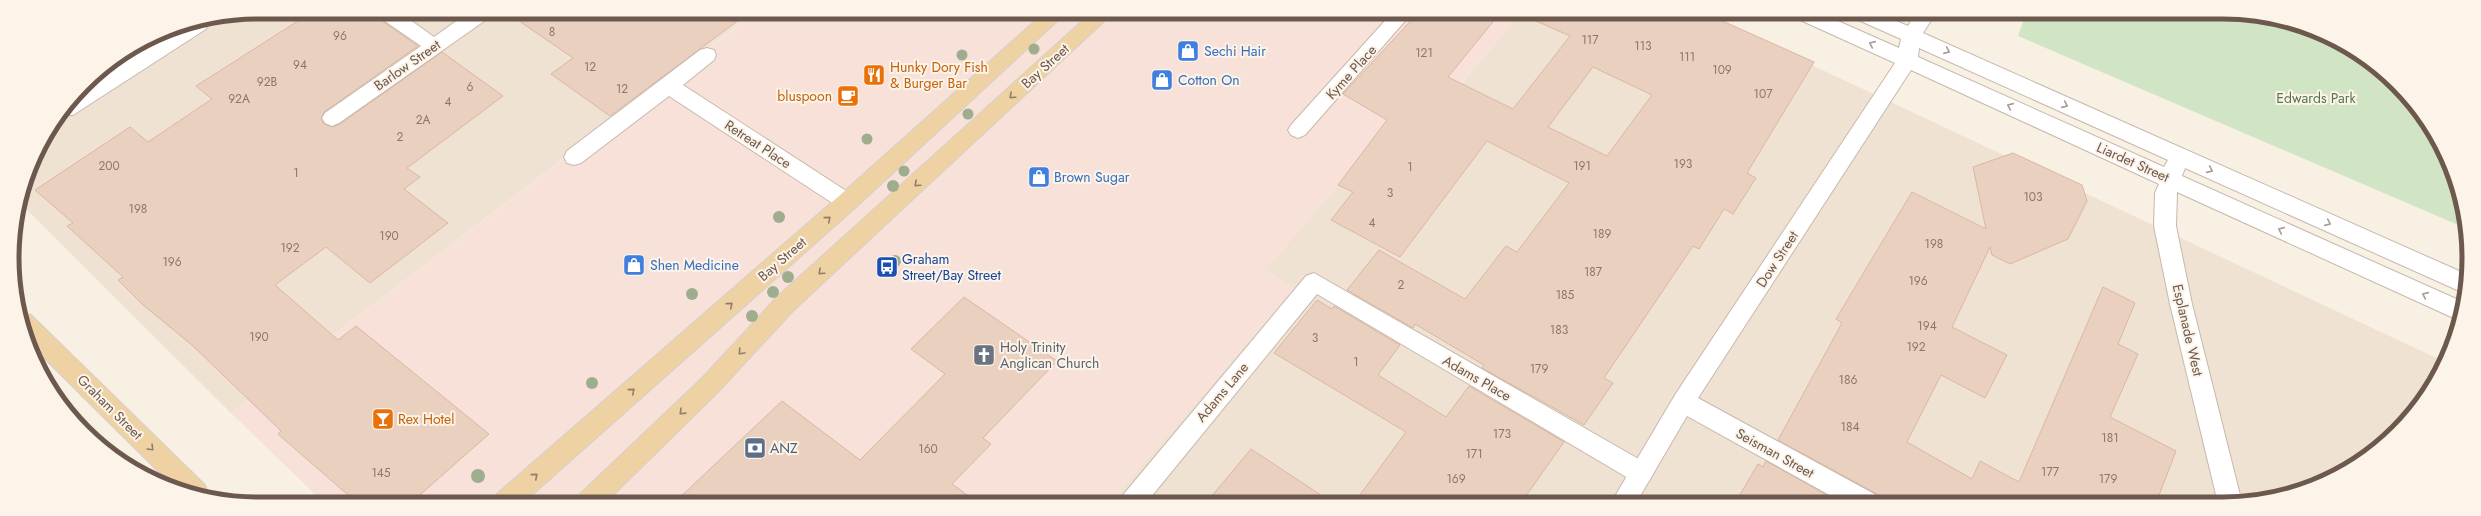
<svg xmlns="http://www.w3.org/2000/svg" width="2481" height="516" viewBox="0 0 2481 516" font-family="Jost,sans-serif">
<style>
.residential{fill:#efe2d3}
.commercial{fill:#f7e1d8}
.green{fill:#d1e4c4}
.building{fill:#ead0bf;stroke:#dab7a2;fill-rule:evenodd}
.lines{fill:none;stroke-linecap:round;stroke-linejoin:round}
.service-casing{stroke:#c7b8ac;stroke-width:2}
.minor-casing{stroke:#c7b8ac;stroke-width:2}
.primary-casing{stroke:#d6d0cd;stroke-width:2}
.service{fill:#fff;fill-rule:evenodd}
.minor{fill:#fff;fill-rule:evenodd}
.primary{fill:#eed2a4;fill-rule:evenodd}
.tree{fill:#9fad8f}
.oneway{stroke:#a79b94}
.oneway2{stroke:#947d67}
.labels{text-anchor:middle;stroke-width:4;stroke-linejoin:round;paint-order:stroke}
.number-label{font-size:12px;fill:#8c766a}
.shop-label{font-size:14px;fill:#366cbe;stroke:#fcf4e9;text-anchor:start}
.street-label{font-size:14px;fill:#6d584d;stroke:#fcf4e9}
.food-label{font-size:14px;fill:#c56008;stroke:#fcf4e9;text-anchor:start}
.park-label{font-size:14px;fill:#57774a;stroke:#fcf4e9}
.transit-label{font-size:14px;fill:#164399;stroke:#fcf4e9;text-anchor:start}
.worship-label{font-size:14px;fill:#5b616d;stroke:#fcf4e9;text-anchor:start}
.service-label{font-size:14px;fill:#4e5e75;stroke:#fcf4e9;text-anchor:start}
.rim{fill:none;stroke:#6d584d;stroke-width:5}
</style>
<rect width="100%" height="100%" fill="#f8f0e3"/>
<!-- residential -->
<path class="residential" d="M258 12 745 13 750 16 231 413 22 205 37 149 84 84 164 31Z
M1521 13 1703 14 2445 362 2444 367 2397 432 2332 479 2239 503H1110L1294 288 1265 270 1372 146 1400 156Z"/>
<!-- commercial -->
<path class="commercial" d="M755 13H1521L1399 156 1372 146 1265 270 1294 288 1110 503 323 502 231 413Z"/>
<!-- green -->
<path class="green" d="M2026 14H2255L2346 45 2418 108 2461 194 2463 227 2018 36Z"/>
<!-- building -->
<path class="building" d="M312 12H376L378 18 418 46 324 112 321 119 324 124 333 127 340 124 442 52 503 96 407 168 420 177 404 189 448 223 370 283 326 247 275 285 338 340 356 326 489 434 412 502H356L278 434 281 431 193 346 142 304 118 280 123 277 67 226 73 223 35 190 130 127 148 142 212 99 196 86Z
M506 12H579L748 13 610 116 551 74 573 58Z
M1418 13H1500L1448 77 1513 109 1570 36 1518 13 1707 14 1814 62 1747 173 1756 178 1733 214 1724 209 1699 249 1693 246 1604 378 1613 383 1584 425 1482 368 1484 365 1415 324 1413 328 1347 290 1379 250 1465 299 1506 246 1517 252 1569 183 1487 141 1400 257 1331 220 1353 192 1338 185 1387 120 1343 94ZM1593 67 1652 95 1607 156 1548 127Z
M2013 153 2082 185 2087 201 2068 239 2010 264 1992 255 1990 247 1952 327 2007 355 1985 398 1941 375 1907 442 1972 479 1980 461 2019 482 2103 287 2135 303 2118 344 2138 354 2110 417 2176 451 2156 503H1880L1877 494 1778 440 1842 323 1836 319 1912 192 1986 229 1973 167Z
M964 297 1057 361 983 438 991 444 952 484 977 502H675L782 401 860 460 945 374 911 349Z
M1317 300 1332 309 1334 306 1400 345 1378 375 1446 417 1469 386 1564 442 1521 503H1354L1406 432 1274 353Z
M1251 449 1333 503H1206Z
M1766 461 1841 503H1735L1758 464 1763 467Z"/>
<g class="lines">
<!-- service casing -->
<g class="service-casing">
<path id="service" d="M377 12H399L434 37 469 12H492L490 17 339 123 332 126 325 123 322 118 325 113 421 46 379 17Z
M1392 13H1412L1305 135 1298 138 1291 135 1288 130 1291 125Z
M707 48 714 50 716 55 714 60 683 85 854 196 857 202 854 208 847 210 840 208 669 96 581 163 574 165 567 163 564 157 567 151 700 50Z
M1314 273 1649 465 1653 473 1649 481 1641 484 1633 481 1317 294 1146 503H1119L1123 495 1306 276Z"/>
</g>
<!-- minor casing -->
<g class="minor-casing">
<path id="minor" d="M1796 14H1822L1899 48 1901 39 1856 19 1854 14H1880L1908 26 1915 14H1935L1923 33 2466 274V294L2185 168 2182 176 2463 302 2458 320 2177 192 2176 226 2192 304 2242 503H2218L2170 304 2154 226 2155 193 2159 184 1911 70 1698 398 1876 495 1879 503H1844L1687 416 1636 503H1611L1675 395 1895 63 1798 19ZM1919 48 2168 160 2164 167 1918 57Z
M208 22 206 29 73 115H62L80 90 178 28Z"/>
</g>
<!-- primary casing -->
<g class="primary-casing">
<path id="primary" d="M1044 13H1066L855 208 524 502H494L497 494 839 196Z
M1091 13H1113L794 310 718 392 606 502H577L580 494 702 378 778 296Z
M22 313 31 315 205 485 208 493 207 496 172 485 27 341Z"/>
</g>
<!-- service -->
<use href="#service" class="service"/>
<!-- minor -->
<use href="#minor" class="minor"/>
<!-- primary -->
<use href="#primary" class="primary"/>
</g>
<!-- trees -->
<g class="tree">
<circle cx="1034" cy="49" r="5.5"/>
<circle cx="962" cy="55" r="5.5"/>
<circle cx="968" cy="114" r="5.5"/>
<circle cx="867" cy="139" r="5.5"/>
<circle cx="904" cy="171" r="5.5"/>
<circle cx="893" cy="186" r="6"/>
<circle cx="779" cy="217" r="6"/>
<circle cx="895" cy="261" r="6"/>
<circle cx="788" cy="277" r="6"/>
<circle cx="773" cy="292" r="6"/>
<circle cx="692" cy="294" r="6"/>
<circle cx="752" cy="316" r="6"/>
<circle cx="592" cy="383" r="6"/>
<circle cx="478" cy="476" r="7"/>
</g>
<!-- one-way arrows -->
<defs><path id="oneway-chevron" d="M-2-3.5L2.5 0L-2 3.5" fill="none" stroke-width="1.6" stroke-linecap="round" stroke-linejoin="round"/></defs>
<g class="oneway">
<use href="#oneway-chevron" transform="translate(1872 44) rotate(-156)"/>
<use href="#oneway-chevron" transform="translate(1947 51) rotate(24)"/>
<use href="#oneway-chevron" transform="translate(2065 105) rotate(24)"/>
<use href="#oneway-chevron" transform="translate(2010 106) rotate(-156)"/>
<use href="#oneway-chevron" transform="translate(2210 170) rotate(24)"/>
<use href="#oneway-chevron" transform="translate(2328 223) rotate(24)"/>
<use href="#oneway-chevron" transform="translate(2281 230) rotate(-156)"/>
<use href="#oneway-chevron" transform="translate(2425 295) rotate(-156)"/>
</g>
<g class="oneway2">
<use href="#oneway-chevron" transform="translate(1012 96) rotate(138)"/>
<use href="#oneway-chevron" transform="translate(917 184) rotate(138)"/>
<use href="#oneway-chevron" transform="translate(828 219) rotate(-41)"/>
<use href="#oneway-chevron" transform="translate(821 272) rotate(138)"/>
<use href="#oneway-chevron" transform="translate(730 305) rotate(-41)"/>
<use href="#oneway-chevron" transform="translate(741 352) rotate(133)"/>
<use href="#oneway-chevron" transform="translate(632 391) rotate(-41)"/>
<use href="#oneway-chevron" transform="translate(682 412) rotate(136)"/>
<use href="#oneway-chevron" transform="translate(151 448) rotate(45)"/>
<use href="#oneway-chevron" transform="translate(535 476) rotate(-41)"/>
</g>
<!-- icons -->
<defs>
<g id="shop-square" transform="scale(1.15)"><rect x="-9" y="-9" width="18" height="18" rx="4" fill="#3f7fe0" stroke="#fcf4e9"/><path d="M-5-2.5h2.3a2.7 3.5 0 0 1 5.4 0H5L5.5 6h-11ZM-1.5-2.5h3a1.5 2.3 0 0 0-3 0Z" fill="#fff"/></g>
<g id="restaurant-square" transform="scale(1.15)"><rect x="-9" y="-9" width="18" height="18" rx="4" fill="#e8710a" stroke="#fcf4e9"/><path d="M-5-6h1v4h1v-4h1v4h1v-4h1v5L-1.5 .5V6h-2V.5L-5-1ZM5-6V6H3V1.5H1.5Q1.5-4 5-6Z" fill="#fff"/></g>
<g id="cafe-square" transform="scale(1.15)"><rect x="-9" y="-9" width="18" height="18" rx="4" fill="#e8710a" stroke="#fcf4e9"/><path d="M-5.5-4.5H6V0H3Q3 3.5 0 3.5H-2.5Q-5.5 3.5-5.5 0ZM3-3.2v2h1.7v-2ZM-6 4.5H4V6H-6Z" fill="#fff"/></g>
<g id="bus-square" transform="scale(1.15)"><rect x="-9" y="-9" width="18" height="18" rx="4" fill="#1a4fb4" stroke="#fcf4e9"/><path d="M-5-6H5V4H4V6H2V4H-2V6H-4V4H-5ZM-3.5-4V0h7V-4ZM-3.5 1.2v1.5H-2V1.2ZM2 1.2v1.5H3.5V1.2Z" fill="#fff"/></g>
<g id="church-square" transform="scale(1.15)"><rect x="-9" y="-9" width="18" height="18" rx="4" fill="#6b7280" stroke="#fcf4e9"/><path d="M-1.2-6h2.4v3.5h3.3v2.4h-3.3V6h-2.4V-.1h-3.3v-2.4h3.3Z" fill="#fff"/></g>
<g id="bar-square" transform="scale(1.15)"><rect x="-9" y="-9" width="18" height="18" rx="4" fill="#e8710a" stroke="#fcf4e9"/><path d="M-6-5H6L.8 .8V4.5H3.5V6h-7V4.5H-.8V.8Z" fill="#fff"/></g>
<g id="bank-square" transform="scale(1.15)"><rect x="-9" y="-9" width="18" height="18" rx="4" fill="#5c6f8a" stroke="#fcf4e9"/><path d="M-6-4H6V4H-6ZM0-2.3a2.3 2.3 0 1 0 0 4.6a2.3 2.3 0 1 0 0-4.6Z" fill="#fff"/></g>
</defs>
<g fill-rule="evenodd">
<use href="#shop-square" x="1188" y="51"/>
<use href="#restaurant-square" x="874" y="75"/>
<use href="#shop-square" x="1162" y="80"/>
<use href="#cafe-square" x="848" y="96"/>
<use href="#shop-square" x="1039" y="177"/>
<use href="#shop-square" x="634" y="265"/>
<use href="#bus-square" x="887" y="267"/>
<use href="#church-square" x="984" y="355"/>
<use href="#bar-square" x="383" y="419"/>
<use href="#bank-square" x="755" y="448"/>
</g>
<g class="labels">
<!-- number labels -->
<g class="number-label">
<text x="552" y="36">8</text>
<text x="340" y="40">96</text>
<text x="1590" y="44">117</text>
<text x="1643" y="50">113</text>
<text x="1424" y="57">121</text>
<text x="1687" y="61">111</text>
<text x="300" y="69">94</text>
<text x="590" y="71">12</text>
<text x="1722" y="74">109</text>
<text x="267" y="86">92B</text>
<text x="470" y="91">6</text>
<text x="622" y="93">12</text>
<text x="1763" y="98">107</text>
<text x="239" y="103">92A</text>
<text x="448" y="106">4</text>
<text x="423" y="124">2A</text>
<text x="400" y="141">2</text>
<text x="1683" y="168">193</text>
<text x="109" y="170">200</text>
<text x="1582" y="170">191</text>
<text x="1410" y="171">1</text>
<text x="296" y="177">1</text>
<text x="1390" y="197">3</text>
<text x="2033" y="201">103</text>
<text x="138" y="213">198</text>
<text x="1372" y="227">4</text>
<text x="1602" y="238">189</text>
<text x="389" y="240">190</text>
<text x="1934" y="248">198</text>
<text x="290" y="252">192</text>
<text x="172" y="266">196</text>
<text x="1593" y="276">187</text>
<text x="1918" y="285">196</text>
<text x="1401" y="289">2</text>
<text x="1565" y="299">185</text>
<text x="1927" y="330">194</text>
<text x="1559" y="334">183</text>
<text x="259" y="341">190</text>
<text x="1315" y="342">3</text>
<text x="1916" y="351">192</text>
<text x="1356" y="366">1</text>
<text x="1539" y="373">179</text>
<text x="1848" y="384">186</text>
<text x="1850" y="431">184</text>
<text x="1502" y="438">173</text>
<text x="2110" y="442">181</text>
<text x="928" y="453">160</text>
<text x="1474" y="458">171</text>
<text x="2050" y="476">177</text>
<text x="381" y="477">145</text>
<text x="1456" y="483">169</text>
<text x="2108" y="483">179</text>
</g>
<!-- shop labels -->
<g class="shop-label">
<text x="1204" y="56">Sechi Hair</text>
<text x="1178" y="85">Cotton On</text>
<text x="1054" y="182">Brown Sugar</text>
<text x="650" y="270">Shen Medicine</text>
</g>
<!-- street labels -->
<g class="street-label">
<text transform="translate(407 65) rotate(-35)" y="5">Barlow Street</text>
<text transform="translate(1045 66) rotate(-42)" y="5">Bay Street</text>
<text transform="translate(1351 72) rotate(-48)" y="5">Kyme Place</text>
<text transform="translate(758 144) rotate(33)" y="5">Retreat Place</text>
<text transform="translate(2133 162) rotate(24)" y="5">Liardet Street</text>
<text transform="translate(782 259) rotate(-41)" y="5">Bay Street</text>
<text transform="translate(1777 259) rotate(-57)" y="5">Dow Street</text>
<text transform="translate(2188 330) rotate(77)" y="5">Esplanade West</text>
<text transform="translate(1477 378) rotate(30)" y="5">Adams Place</text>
<text transform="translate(1222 392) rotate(-50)" y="5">Adams Lane</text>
<text transform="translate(110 407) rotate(45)" y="5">Graham Street</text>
<text transform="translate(1775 453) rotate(29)" y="5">Seisman Street</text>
</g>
<!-- food labels -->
<g class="food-label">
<text x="890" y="72">Hunky Dory Fish<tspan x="890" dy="16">&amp; Burger Bar</tspan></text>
<text x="832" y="101" text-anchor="end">bluspoon</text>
<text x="398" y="424">Rex Hotel</text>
</g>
<!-- park labels -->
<g class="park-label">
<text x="2316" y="103">Edwards Park</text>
</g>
<!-- transit labels -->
<g class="transit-label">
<text x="902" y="264">Graham<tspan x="902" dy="16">Street/Bay Street</tspan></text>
</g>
<!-- worship labels -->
<g class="worship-label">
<text x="1000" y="352">Holy Trinity<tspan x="1000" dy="16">Anglican Church</tspan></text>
</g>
<!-- service labels -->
<g class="service-label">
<text x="770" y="453">ANZ</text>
</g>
</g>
<!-- crop -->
<path d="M0 0H2481V516H0ZM258 19H2223A239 239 0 0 1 2462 258V258A239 239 0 0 1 2223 497H258A239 239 0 0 1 19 258V258A239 239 0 0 1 258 19Z" fill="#fcf4e9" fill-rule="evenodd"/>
<path class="rim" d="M258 19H2223A239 239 0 0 1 2462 258V258A239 239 0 0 1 2223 497H258A239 239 0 0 1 19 258V258A239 239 0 0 1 258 19Z"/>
</svg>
